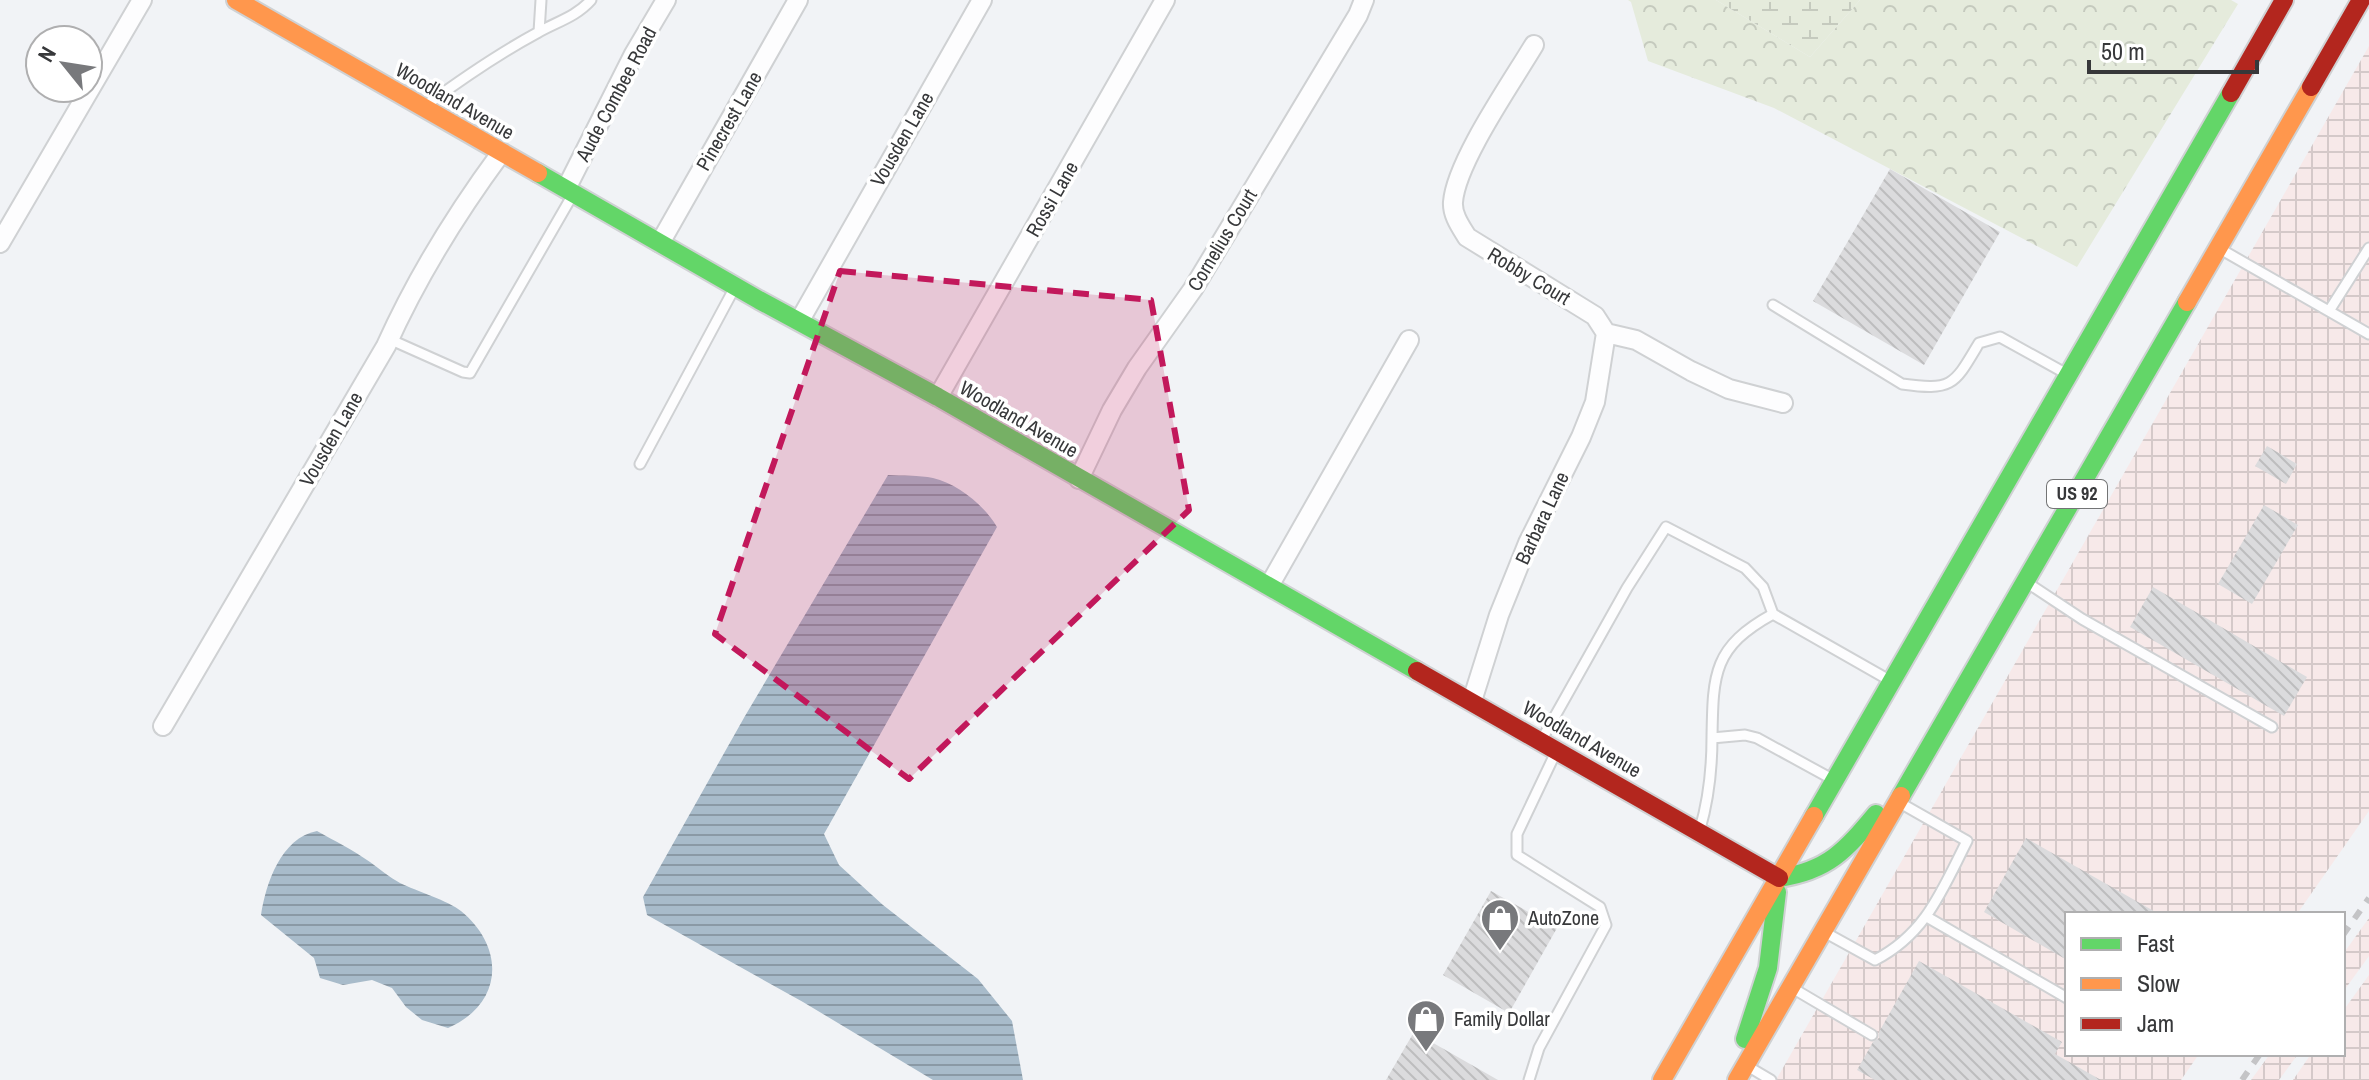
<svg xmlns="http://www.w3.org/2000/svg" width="2369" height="1080" viewBox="0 0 2369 1080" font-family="'Archivo Narrow',sans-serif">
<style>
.industrial{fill:url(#industrial-grid)}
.forest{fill:url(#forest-crowns)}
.wetland{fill:url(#wetland-marsh)}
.water{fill:url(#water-rules)}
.building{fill:url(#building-back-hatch)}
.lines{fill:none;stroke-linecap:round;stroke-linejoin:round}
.lane-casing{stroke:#cfd1d3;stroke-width:13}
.street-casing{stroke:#cfd1d3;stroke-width:22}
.fast-casing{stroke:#cfd1d3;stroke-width:22}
.slow-casing{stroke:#cfd1d3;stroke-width:22}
.jam-casing{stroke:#cfd1d3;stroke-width:22}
.lane{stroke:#fdfdfe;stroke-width:9}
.street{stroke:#fdfdfe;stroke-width:18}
.fast{stroke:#63d668;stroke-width:18}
.slow{stroke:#ff974d;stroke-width:18}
.jam{stroke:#b3261e;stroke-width:18}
.rail{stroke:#c4c4c6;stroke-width:6;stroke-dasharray:10 10;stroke-linecap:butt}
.marked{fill:#c2185b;fill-opacity:0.2;stroke:#c2185b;stroke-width:6;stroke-dasharray:16 10;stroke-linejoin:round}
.labels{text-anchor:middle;stroke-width:7;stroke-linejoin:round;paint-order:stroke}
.shield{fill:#fff;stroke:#737475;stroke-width:2}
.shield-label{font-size:18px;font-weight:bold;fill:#37383a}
.street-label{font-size:20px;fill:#37383a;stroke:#fff}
.poi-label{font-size:20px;fill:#37383a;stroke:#fff;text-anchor:start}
</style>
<defs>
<pattern id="industrial-grid" width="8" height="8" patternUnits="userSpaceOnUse" patternTransform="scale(2)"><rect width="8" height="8" fill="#f7e9e9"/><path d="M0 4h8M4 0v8" fill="none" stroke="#d4c9c9"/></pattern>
<pattern id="forest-crowns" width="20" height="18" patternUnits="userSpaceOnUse" patternTransform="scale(2)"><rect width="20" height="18" fill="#e5ebdc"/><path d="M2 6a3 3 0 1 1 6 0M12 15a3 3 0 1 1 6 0" fill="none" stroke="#c5cabe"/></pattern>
<pattern id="wetland-marsh" width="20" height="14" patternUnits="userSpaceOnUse" patternTransform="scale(2)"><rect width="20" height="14" fill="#e5ebdc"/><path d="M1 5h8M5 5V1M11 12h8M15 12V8" fill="none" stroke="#c5cabe"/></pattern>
<pattern id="water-rules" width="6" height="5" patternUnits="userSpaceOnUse" patternTransform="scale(2)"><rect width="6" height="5" fill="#a8bbca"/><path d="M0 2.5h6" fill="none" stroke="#8a99a5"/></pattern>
<pattern id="building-back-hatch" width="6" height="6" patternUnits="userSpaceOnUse" patternTransform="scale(2)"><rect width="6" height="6" fill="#dbdbdd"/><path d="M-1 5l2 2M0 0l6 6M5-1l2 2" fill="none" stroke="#bdbdbe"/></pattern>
</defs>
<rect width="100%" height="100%" fill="#f1f3f6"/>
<!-- industrial -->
<path class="industrial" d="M2369 46V811L2297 914H2067V1054H2199L2181 1080H1776Z
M2369 918V956L2343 992V954Z
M2369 975V1080H2293L2311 1054H2343V1011Z
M2270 1054H2298L2279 1080H2251Z"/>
<!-- forest -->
<path class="forest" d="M1628 0H1716L1810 57 1860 0H2231L2238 4 2077 267 1774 108 1648 61 1631 2Z"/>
<!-- wetland -->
<path class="wetland" d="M1716 0H1860L1810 57Z"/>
<!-- water -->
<path class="water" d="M888 475C902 476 919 475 933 478 958 484 984 505 997 527L824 834 839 865 883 905 978 979 1012 1021 1023 1080H933L803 1002 647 915 643 897 745 716Z
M317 831C335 841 353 850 370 862 380 869 389 877 400 883 416 891 449 901 461 911 506 948 503 1004 448 1028L422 1020 406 1007 392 988 372 980 343 985 320 978 314 958 261 915C266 883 281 838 317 831Z"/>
<!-- building -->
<path class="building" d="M1890 169 2000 232 1924 365 1813 301Z
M2267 446 2297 464 2286 484 2255 466Z
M2264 505 2298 525 2252 604 2218 584Z
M2153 587 2307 677 2284 716 2130 627Z
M2026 838 2159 914H2067V960L1984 912Z
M1491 891 1557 928 1509 1013 1443 975Z
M1919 961 2062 1042 2055 1054 2101 1080H1875L1857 1070 1873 1042 1879 1038V1032Z
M1414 1032 1498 1080H1386Z"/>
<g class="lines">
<!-- lane casing -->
<g class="lane-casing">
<path id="lane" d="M539 32 541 0
M425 106C459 81 500 53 537 33 556 22 576 17 591 0
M2222 250 2369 334
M1773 305 1902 384C1953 391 1954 385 1979 343L2000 337 2065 373
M2329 311 2369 248
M389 339 463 372 470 373 572 196
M640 464 735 287
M2029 584 2082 619 2272 727
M1712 738 1745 735 1757 738 1832 779
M1541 741 1627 588 1666 527 1745 568 1763 587 1773 614 1889 680
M1700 829C1709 798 1712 768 1712 737 1713 674 1713 647 1773 614
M1927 917 2067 998
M1826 933 1875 960C1926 934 1942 890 1967 841L1902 804
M1794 989 1872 1035
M1749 1067 1771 1080
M1529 1080 1539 1048 1606 925 1600 907 1517 855V834L1555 754"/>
</g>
<!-- street casing -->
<g class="street-casing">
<path id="street" d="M1534 45C1512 82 1456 162 1453 202 1452 215 1461 227 1467 237L1595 316 1606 333 1636 340 1691 371 1729 389 1783 403
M566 189 634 54 666 0
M0 243 142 0
M660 243 798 0
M800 320 982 0
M938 397 1165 0
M1079 479 1112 410 1137 368 1193 289 1358 15 1364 0
M1269 586 1409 340
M1472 701 1499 615 1528 543 1581 437 1595 402 1606 333
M163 726 386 346C417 277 456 214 501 153"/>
</g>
<!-- fast casing -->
<g class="fast-casing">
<path id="fast" d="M538 173 759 300 938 397 1417 671
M1901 796 2187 302
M1814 816 2231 93
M1779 878C1828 871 1846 850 1876 814
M1745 1039 1768 968 1777 892"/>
</g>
<!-- slow casing -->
<g class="slow-casing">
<path id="slow" d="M236 0 538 173
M2187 302 2311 87
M1662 1080 1814 816
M1737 1080 1901 796"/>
</g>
<!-- jam casing -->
<g class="jam-casing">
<path id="jam" d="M2311 87 2361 0
M2231 93 2284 0
M1417 671 1779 878"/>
</g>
<!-- lane -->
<use href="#lane" class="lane"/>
<!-- street -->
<use href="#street" class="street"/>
<!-- fast -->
<use href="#fast" class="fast"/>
<!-- slow -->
<use href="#slow" class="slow"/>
<!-- jam -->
<use href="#jam" class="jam"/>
<!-- rail -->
<path class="rail" d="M2343 935 2369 898
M2242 1080 2260 1054"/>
</g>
<!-- marked area -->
<path class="marked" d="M840 271 1151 300 1189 510 909 779 715 634Z"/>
<!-- icons -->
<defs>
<g id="shop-pin" transform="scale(2)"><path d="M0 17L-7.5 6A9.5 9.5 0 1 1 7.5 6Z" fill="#78797c" stroke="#fff"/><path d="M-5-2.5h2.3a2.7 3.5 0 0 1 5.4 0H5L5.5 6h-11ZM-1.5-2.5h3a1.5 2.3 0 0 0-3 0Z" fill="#fff"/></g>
</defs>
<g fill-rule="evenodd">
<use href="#shop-pin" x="1500" y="918"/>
<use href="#shop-pin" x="1426" y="1019"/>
</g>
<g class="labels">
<!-- shield labels -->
<rect class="shield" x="2047" y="480" width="60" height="28" rx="6"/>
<g class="shield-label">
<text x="2077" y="500">US 92</text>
</g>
<!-- street labels -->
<g class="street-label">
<text transform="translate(616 94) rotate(-62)" y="7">Aude Combee Road</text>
<text transform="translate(455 101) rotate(30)" y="7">Woodland Avenue</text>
<text transform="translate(729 121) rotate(-60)" y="7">Pinecrest Lane</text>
<text transform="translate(902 139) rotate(-60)" y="7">Vousden Lane</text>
<text transform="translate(1052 199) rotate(-60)" y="7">Rossi Lane</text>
<text transform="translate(1222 240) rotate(-59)" y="7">Cornelius Court</text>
<text transform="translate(1529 276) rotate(31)" y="7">Robby Court</text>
<text transform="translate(1019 419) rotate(30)" y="7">Woodland Avenue</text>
<text transform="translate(331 439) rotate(-60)" y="7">Vousden Lane</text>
<text transform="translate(1542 518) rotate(-65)" y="7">Barbara Lane</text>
<text transform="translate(1582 739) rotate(30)" y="7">Woodland Avenue</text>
</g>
<!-- poi labels -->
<g class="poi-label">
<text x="1528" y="925">AutoZone</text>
<text x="1454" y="1026">Family Dollar</text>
</g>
</g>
<!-- legend -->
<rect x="2065" y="912" width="280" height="144" fill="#ffffff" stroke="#afafb0" stroke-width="2"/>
<rect x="2081" y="938" width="40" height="12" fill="#63d668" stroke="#afafb0" stroke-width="2"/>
<text x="2137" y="952" font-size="24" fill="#37383a">Fast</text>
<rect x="2081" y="978" width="40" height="12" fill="#ff974d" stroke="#afafb0" stroke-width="2"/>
<text x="2137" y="992" font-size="24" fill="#37383a">Slow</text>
<rect x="2081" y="1018" width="40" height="12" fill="#b3261e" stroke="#afafb0" stroke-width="2"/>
<text x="2137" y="1032" font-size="24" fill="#37383a">Jam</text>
<!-- north arrow -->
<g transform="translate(64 64) rotate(300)"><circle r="38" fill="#ffffff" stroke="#afafb0" stroke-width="2"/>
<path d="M0-6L14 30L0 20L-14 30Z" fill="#78797c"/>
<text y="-12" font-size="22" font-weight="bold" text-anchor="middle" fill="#37383a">N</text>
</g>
<!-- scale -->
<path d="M2089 60v12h168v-12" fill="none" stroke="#37383a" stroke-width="4"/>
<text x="2101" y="60" font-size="24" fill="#37383a" stroke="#ffffff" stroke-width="6" paint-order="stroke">50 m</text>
</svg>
